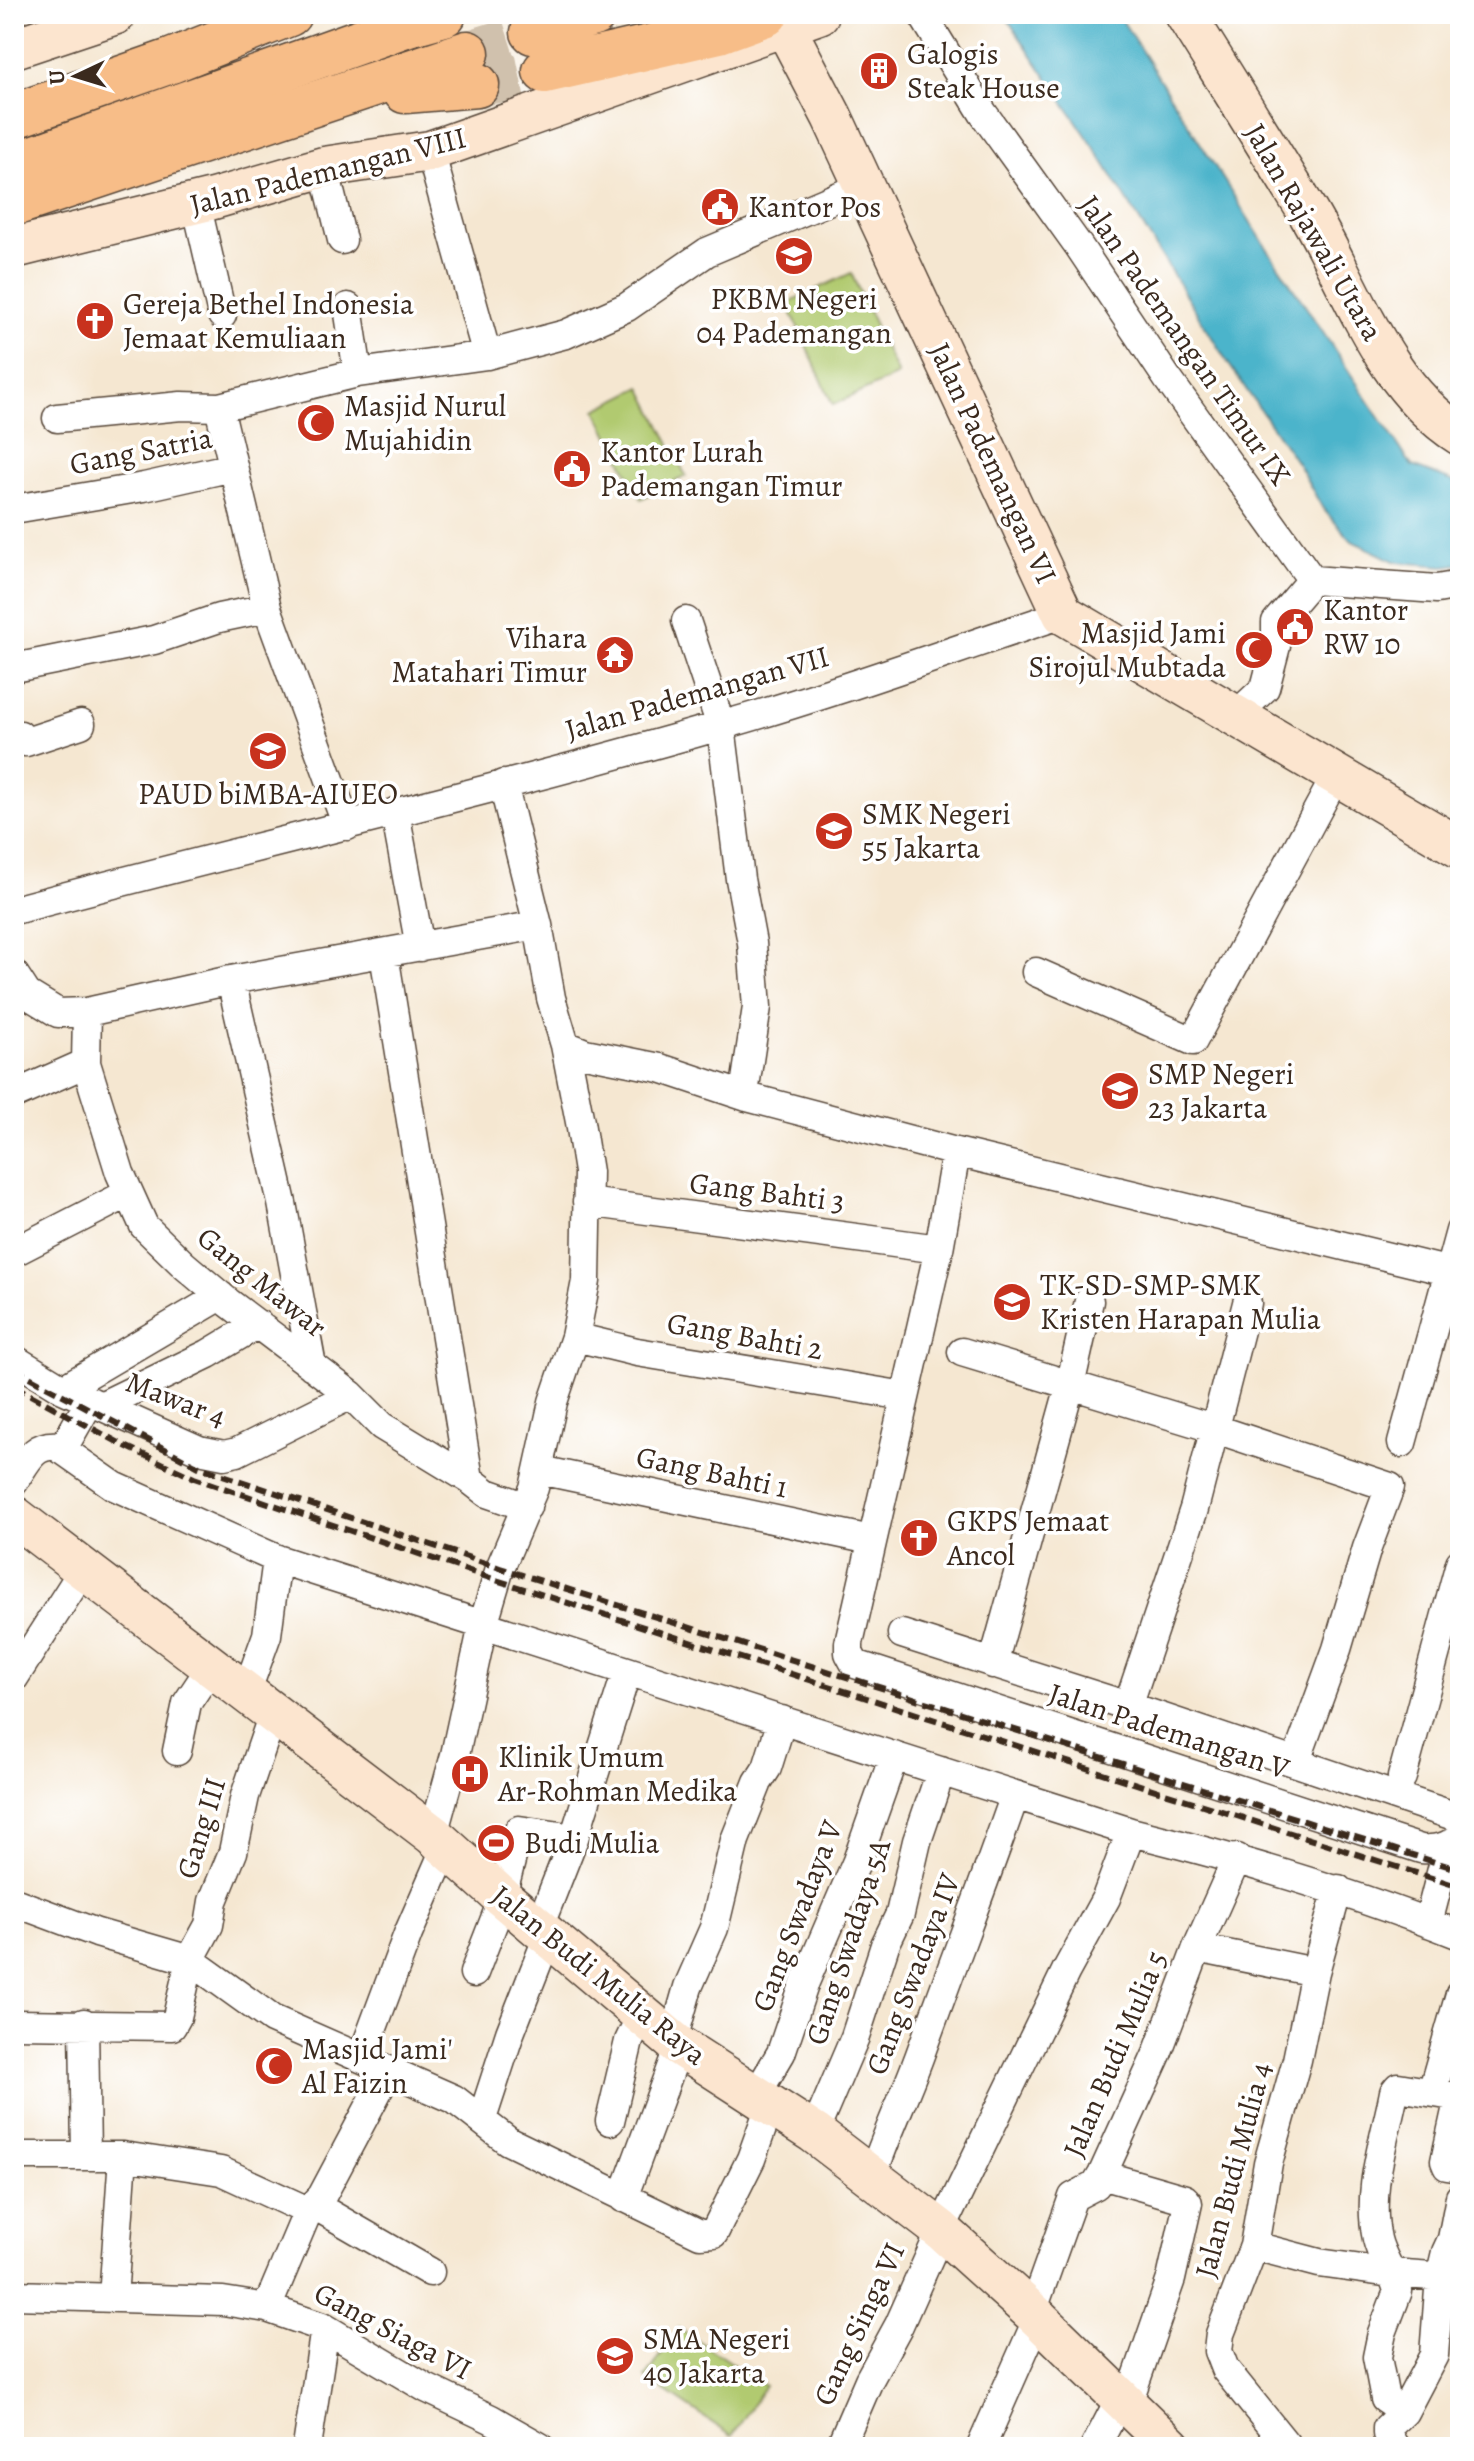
<svg xmlns="http://www.w3.org/2000/svg" width="1474" height="2461" viewBox="0 0 1474 2461" font-family="Alegreya,serif">
<style>
.green{fill:#b1ca70;stroke:#767a47;stroke-width:2}
.water{fill:#4cb4cb;stroke:#446f74;stroke-width:2}
.lines{fill:none;stroke-linecap:round;stroke-linejoin:round}
.highway-tunnel{stroke:#d0c1ad;stroke-width:44;stroke-dasharray:44 22;stroke-linecap:butt}
.street-casing{stroke:#574639;stroke-width:31}
.secondary-casing{stroke:#574639;stroke-width:43}
.primary-casing{stroke:#574639;stroke-width:47}
.highway-casing{stroke:#574639;stroke-width:47}
.street{stroke:#fff;stroke-width:28}
.secondary{stroke:#fce5cf;stroke-width:40}
.primary{stroke:#f7bd88;stroke-width:44}
.highway{stroke:#f7bd88;stroke-width:44}
.rail{stroke:#3b2a1e;stroke-width:6;stroke-dasharray:12 6;stroke-linecap:butt}
.labels{text-anchor:middle;stroke-width:7;stroke-linejoin:round;paint-order:stroke}
.poi-label{font-size:30px;fill:#3b2a1e;stroke:#fff;text-anchor:start}
.street-label{font-size:30px;fill:#3b2a1e;stroke:#fff}
</style>
<rect width="100%" height="100%" fill="#fff"/>
<filter id="ink" filterUnits="userSpaceOnUse"><feTurbulence type="fractalNoise" baseFrequency=".0125" numOctaves="2"/><feDisplacementMap in="SourceGraphic" scale="16" xChannelSelector="R" yChannelSelector="G"/><feConvolveMatrix kernelMatrix="1 2 1 2 8 2 1 2 1" color-interpolation-filters="sRGB"/></filter>
<filter id="wash" filterUnits="userSpaceOnUse"><feTurbulence type="fractalNoise" baseFrequency=".006" numOctaves="4" result="noise"/><feDisplacementMap in="SourceGraphic" scale="32" xChannelSelector="R" yChannelSelector="G"/><feGaussianBlur stdDeviation="1.8" result="paint"/><feColorMatrix in="noise" values="0 0 0 0 0 0 0 0 0 0 0 0 0 0 0 0 0 1.4 0 .05"/><feComposite in="paint" operator="in"/></filter>
<g filter="url(#wash)">
<rect width="100%" height="100%" fill="#f5e7d1"/>
<!-- green -->
<path class="green" d="M851 273 898 375 833 405 787 303Z
M641 387 686 476 641 499 596 410Z
M679 2328 765 2386 732 2436 646 2378Z"/>
<!-- water -->
<path class="water" d="M1004 14H1118L1274 259 1412 466 1460 484V564L1444 566 1396 562 1352 541 1323 509 1299 466 1226 360 1094 147Z"/>
</g>
<g filter="url(#ink)">
<g class="lines">
<!-- highway-tunnel -->
<path class="highway-tunnel" d="M467 53 533 32
M477 85 545 71"/>
<!-- street casing -->
<g class="street-casing">
<path id="street" d="M922 14 983 113 1078 245 1167 378 1312 580 1437 589 1460 585
M430 151 487 355
M324 167 342 240
M196 203 222 315
M348 307 358 373
M219 407 267 608 347 826
M57 418 181 406 219 407 358 373 487 355 566 334 627 307 707 252 863 186
M14 509 144 487 233 467
M686 621 721 726 740 879 752 943 757 1007 745 1087 747 1097
M14 668 154 640 219 618 267 608
M1236 715 1265 688 1276 646V622L1312 580
M14 736 20 735 26 742 81 724
M395 812 420 947
M14 910C250 847 488 793 723 725 837 693 950 651 1063 614
M384 954 469 1479
M1036 972 1193 1041 1337 774
M14 974 27 994 58 1013 87 1012 231 980 538 925
M231 980 282 1203 312 1366
M87 1012 86 1063 120 1173 144 1226 184 1265 229 1303 351 1395 382 1426 469 1479 487 1493 527 1507
M565 1045 585 1053 660 1068 747 1097 956 1152 1447 1271
M14 1095 86 1063
M956 1152 939 1249 849 1643V1653L855 1664 1421 1849C1438 1850 1447 1847 1460 1837
M587 1202 939 1249
M14 1252 129 1193
M575 1337 637 1352 905 1396
M962 1352 1216 1429 1390 1487 1367 1548 1337 1649 1296 1761
M14 1359 63 1389 199 1450 224 1455 237 1452 351 1395
M63 1389 221 1296
M101 1406 208 1354 258 1324
M1402 1443 1460 1231
M62 1450 90 1401
M540 1470 871 1540
M14 1481C27 1463 32 1444 57 1446L114 1486 277 1559 1131 1832C1244 1860 1352 1892 1460 1935
M902 1634 1128 1706 1460 1818
M993 1664 1070 1386 1089 1301
M14 1678 83 1570
M246 1693 267 1635 277 1559
M1128 1706 1194 1509 1247 1303
M177 1751 187 1703 211 1667
M1402 1777 1460 1563
M433 1835 455 1755 483 1625 500 1568 534 1488 553 1402 575 1337 586 1281 588 1172 580 1122 565 1045 551 998 538 925 503 784
M14 1902 97 1933 190 1960 272 2019 454 2099 508 2141 700 2234 714 2233 751 2159 770 2106
M1428 1923 1448 1846
M539 1927 574 1838 627 1671
M1197 1948 1315 1972
M474 1973 498 1911 519 1830 574 1838
M84 2023 86 2156
M14 2024 172 2026 177 2017 190 1960 209 1925 213 1901 233 1852 245 1796 273 1714
M673 2040 688 1987 714 1928 735 1840 758 1782 767 1768 782 1720
M362 2057 408 1934 446 1847
M1432 2092 1460 1994
M755 2097 781 2053 805 1982 857 1861 894 1756
M482 2119 510 2033 548 1936
M610 2121 629 2041 642 2014
M814 2133 855 2037 885 1945 900 1914 917 1841 941 1771
M14 2156H123L221 2171 308 2211
M1102 2175 1185 2199 1188 2203 1171 2279 1128 2403
M872 2177C886 2134 906 2094 921 2052 952 1966 985 1881 1015 1795
M623 2198 679 2046
M314 2205 430 2272
M1254 2246 1319 2263 1391 2273 1460 2278
M14 2295 223 2301 267 2308 325 2328 426 2388 491 2419 540 2447
M113 2298 123 2156
M267 2308 308 2211 322 2196 389 2070
M1032 2312 1073 2197 1096 2185 1102 2175 1157 2054 1197 1948 1237 1858
M1404 2412 1385 2399 1377 2357 1382 2333 1398 2291C1394 2273 1381 2257 1377 2239 1366 2190 1385 2140 1394 2092L1398 2087 1459 2097 1445 2161 1447 2166 1460 2168
M307 2447 325 2328
M840 2447 869 2380 899 2325 948 2215 1066 1971 1106 1898 1131 1832
M981 2447 1038 2318
M1095 2447 1121 2397
M1288 2447 1225 2369 1218 2351 1220 2334 1254 2246 1268 2163 1297 2060 1315 1972 1338 1889
M1395 2447 1387 2434V2428L1404 2412 1434 2355 1440 2277 1446 2252 1452 2239 1460 2197"/>
</g>
<!-- secondary casing -->
<g class="secondary-casing">
<path id="secondary" d="M1185 14C1226 80 1267 145 1307 211 1353 288 1382 385 1460 435
M785 27 832 117 1063 614 1460 848
M14 48 116 14
M14 248 213 199 324 167 430 151 819 14
M14 1516 433 1835 502 1897 679 2046 814 2133 941 2230 1032 2312 1171 2447"/>
</g>
<!-- primary casing -->
<g class="primary-casing">
<path id="primary" d="M14 116 171 61 289 14
M14 165 408 24 444 14"/>
</g>
<!-- highway casing -->
<g class="highway-casing">
<path id="highway" d="M533 32 594 14
M545 71 719 31 766 14
M405 91 477 85
M14 204 467 53"/>
</g>
<!-- street -->
<use href="#street" class="street"/>
<!-- secondary -->
<use href="#secondary" class="secondary"/>
<!-- primary -->
<use href="#primary" class="primary"/>
<!-- highway -->
<use href="#highway" class="highway"/>
<!-- rail -->
<path class="rail" d="M14 1369 199 1467 500 1568 1460 1870
M14 1386 123 1445 194 1478 496 1580 1460 1887"/>
</g>
</g>
<!-- icons -->
<defs>
<g id="building-disc" transform="scale(2)"><circle r="9.5" fill="#c8321e" stroke="#fff"/><path d="M-4-6H4V6H1V3H-1V6H-4ZM-2.5-4.3h1.7v1.8h-1.7ZM.8-4.3h1.7v1.8H.8ZM-2.5-1h1.7V.8h-1.7ZM.8-1h1.7V.8H.8Z" fill="#fff"/></g>
<g id="civic-disc" transform="scale(2)"><circle r="9.5" fill="#c8321e" stroke="#fff"/><path d="M-.6-6.5H3V-4.5H.6V-3L4-1V1h2V6H-6V1h2V-1L-.6-3ZM-1.2 2.5V6h2.4V2.5Z" fill="#fff"/></g>
<g id="school-disc" transform="scale(2)"><circle r="9.5" fill="#c8321e" stroke="#fff"/><path d="M0-5L7-2L0 1L-7-2ZM-4 1L0 2.5L4 1V4Q0 6-4 4Z" fill="#fff"/></g>
<g id="church-disc" transform="scale(2)"><circle r="9.5" fill="#c8321e" stroke="#fff"/><path d="M-1.2-6h2.4v3.5h3.3v2.4h-3.3V6h-2.4V-.1h-3.3v-2.4h3.3Z" fill="#fff"/></g>
<g id="mosque-disc" transform="scale(2)"><circle r="9.5" fill="#c8321e" stroke="#fff"/><path d="M3.5-4.9A6 6 0 1 0 3.5 4.9A5 5 0 1 1 3.5-4.9Z" fill="#fff"/></g>
<g id="temple-disc" transform="scale(2)"><circle r="9.5" fill="#c8321e" stroke="#fff"/><path d="M0-6L5-2H3V0L6.5 2.5H4V6H1.5V3h-3V6H-4V2.5H-6.5L-3 0V-2H-5Z" fill="#fff"/></g>
<g id="hospital-disc" transform="scale(2)"><circle r="9.5" fill="#c8321e" stroke="#fff"/><path d="M-5-5h3v3.5h4V-5h3V5h-3V1.5h-4V5h-3Z" fill="#fff"/></g>
<g id="stadium-disc" transform="scale(2)"><circle r="9.5" fill="#c8321e" stroke="#fff"/><path d="M0-5a6.5 5 0 1 0 0 10a6.5 5 0 1 0 0-10ZM-3.5-1.8h7v3.6h-7Z" fill="#fff"/></g>
</defs>
<g fill-rule="evenodd">
<use href="#building-disc" x="879" y="71"/>
<use href="#civic-disc" x="720" y="207"/>
<use href="#school-disc" x="794" y="256"/>
<use href="#church-disc" x="95" y="321"/>
<use href="#mosque-disc" x="316" y="423"/>
<use href="#civic-disc" x="572" y="469"/>
<use href="#civic-disc" x="1295" y="627"/>
<use href="#mosque-disc" x="1254" y="650"/>
<use href="#temple-disc" x="615" y="655"/>
<use href="#school-disc" x="268" y="751"/>
<use href="#school-disc" x="834" y="831"/>
<use href="#school-disc" x="1120" y="1091"/>
<use href="#school-disc" x="1012" y="1302"/>
<use href="#church-disc" x="919" y="1538"/>
<use href="#hospital-disc" x="470" y="1774"/>
<use href="#stadium-disc" x="496" y="1843"/>
<use href="#mosque-disc" x="274" y="2066"/>
<use href="#school-disc" x="615" y="2356"/>
</g>
<g class="labels">
<!-- poi labels -->
<g class="poi-label">
<text x="907" y="64">Galogis<tspan x="907" dy="34">Steak House</tspan></text>
<text x="748" y="217">Kantor Pos</text>
<text x="794" y="309" text-anchor="middle">PKBM Negeri<tspan x="794" dy="34">04 Pademangan</tspan></text>
<text x="123" y="314">Gereja Bethel Indonesia<tspan x="123" dy="34">Jemaat Kemuliaan</tspan></text>
<text x="344" y="416">Masjid Nurul<tspan x="344" dy="34">Mujahidin</tspan></text>
<text x="600" y="462">Kantor Lurah<tspan x="600" dy="34">Pademangan Timur</tspan></text>
<text x="1323" y="620">Kantor<tspan x="1323" dy="34">RW 10</tspan></text>
<text x="1226" y="643" text-anchor="end">Masjid Jami<tspan x="1226" dy="34">Sirojul Mubtada</tspan></text>
<text x="587" y="648" text-anchor="end">Vihara<tspan x="587" dy="34">Matahari Timur</tspan></text>
<text x="268" y="804" text-anchor="middle">PAUD biMBA-AIUEO</text>
<text x="862" y="824">SMK Negeri<tspan x="862" dy="34">55 Jakarta</tspan></text>
<text x="1148" y="1084">SMP Negeri<tspan x="1148" dy="34">23 Jakarta</tspan></text>
<text x="1040" y="1295">TK-SD-SMP-SMK<tspan x="1040" dy="34">Kristen Harapan Mulia</tspan></text>
<text x="947" y="1531">GKPS Jemaat<tspan x="947" dy="34">Ancol</tspan></text>
<text x="498" y="1767">Klinik Umum<tspan x="498" dy="34">Ar-Rohman Medika</tspan></text>
<text x="524" y="1853">Budi Mulia</text>
<text x="302" y="2059">Masjid Jami'<tspan x="302" dy="34">Al Faizin</tspan></text>
<text x="643" y="2349">SMA Negeri<tspan x="643" dy="34">40 Jakarta</tspan></text>
</g>
<!-- street labels -->
<g class="street-label">
<text transform="translate(328 171) rotate(-14)" y="10">Jalan Pademangan VIII</text>
<text transform="translate(1314 232) rotate(60)" y="10">Jalan Rajawali Utara</text>
<text transform="translate(1185 340) rotate(55)" y="10">Jalan Pademangan Timur IX</text>
<text transform="translate(141 451) rotate(-11)" y="10">Gang Satria</text>
<text transform="translate(993 463) rotate(65)" y="10">Jalan Pademangan VI</text>
<text transform="translate(697 693) rotate(-16)" y="10">Jalan Pademangan VII</text>
<text transform="translate(767 1192) rotate(7)" y="10">Gang Bahti 3</text>
<text transform="translate(262 1282) rotate(39)" y="10">Gang Mawar</text>
<text transform="translate(745 1336) rotate(10)" y="10">Gang Bahti 2</text>
<text transform="translate(176 1399) rotate(21)" y="10">Mawar 4</text>
<text transform="translate(712 1472) rotate(12)" y="10">Gang Bahti 1</text>
<text transform="translate(1169 1731) rotate(18)" y="10">Jalan Pademangan V</text>
<text transform="translate(201 1828) rotate(-73)" y="10">Gang III</text>
<text transform="translate(797 1916) rotate(-69)" y="10">Gang Swadaya V</text>
<text transform="translate(848 1942) rotate(-72)" y="10">Gang Swadaya 5A</text>
<text transform="translate(913 1974) rotate(-69)" y="10">Gang Swadaya IV</text>
<text transform="translate(599 1975) rotate(39)" y="10">Jalan Budi Mulia Raya</text>
<text transform="translate(1115 2054) rotate(-67)" y="10">Jalan Budi Mulia 5</text>
<text transform="translate(1233 2170) rotate(-75)" y="10">Jalan Budi Mulia 4</text>
<text transform="translate(859 2324) rotate(-65)" y="10">Gang Singa VI</text>
<text transform="translate(393 2331) rotate(28)" y="10">Gang Siaga VI</text>
</g>
</g>
<!-- margin -->
<rect width="1474" height="2461" fill="none" stroke="#fff" stroke-width="48"/>
<!-- north arrow -->
<g transform="translate(76 76) rotate(266)" stroke="#ffffff" stroke-width="6" paint-order="stroke">
<path d="M0-6L14 30L0 20L-14 30Z" fill="#3b2a1e"/>
<text y="-12" font-size="22" font-weight="bold" text-anchor="middle" fill="#3b2a1e">U</text>
</g>
</svg>
